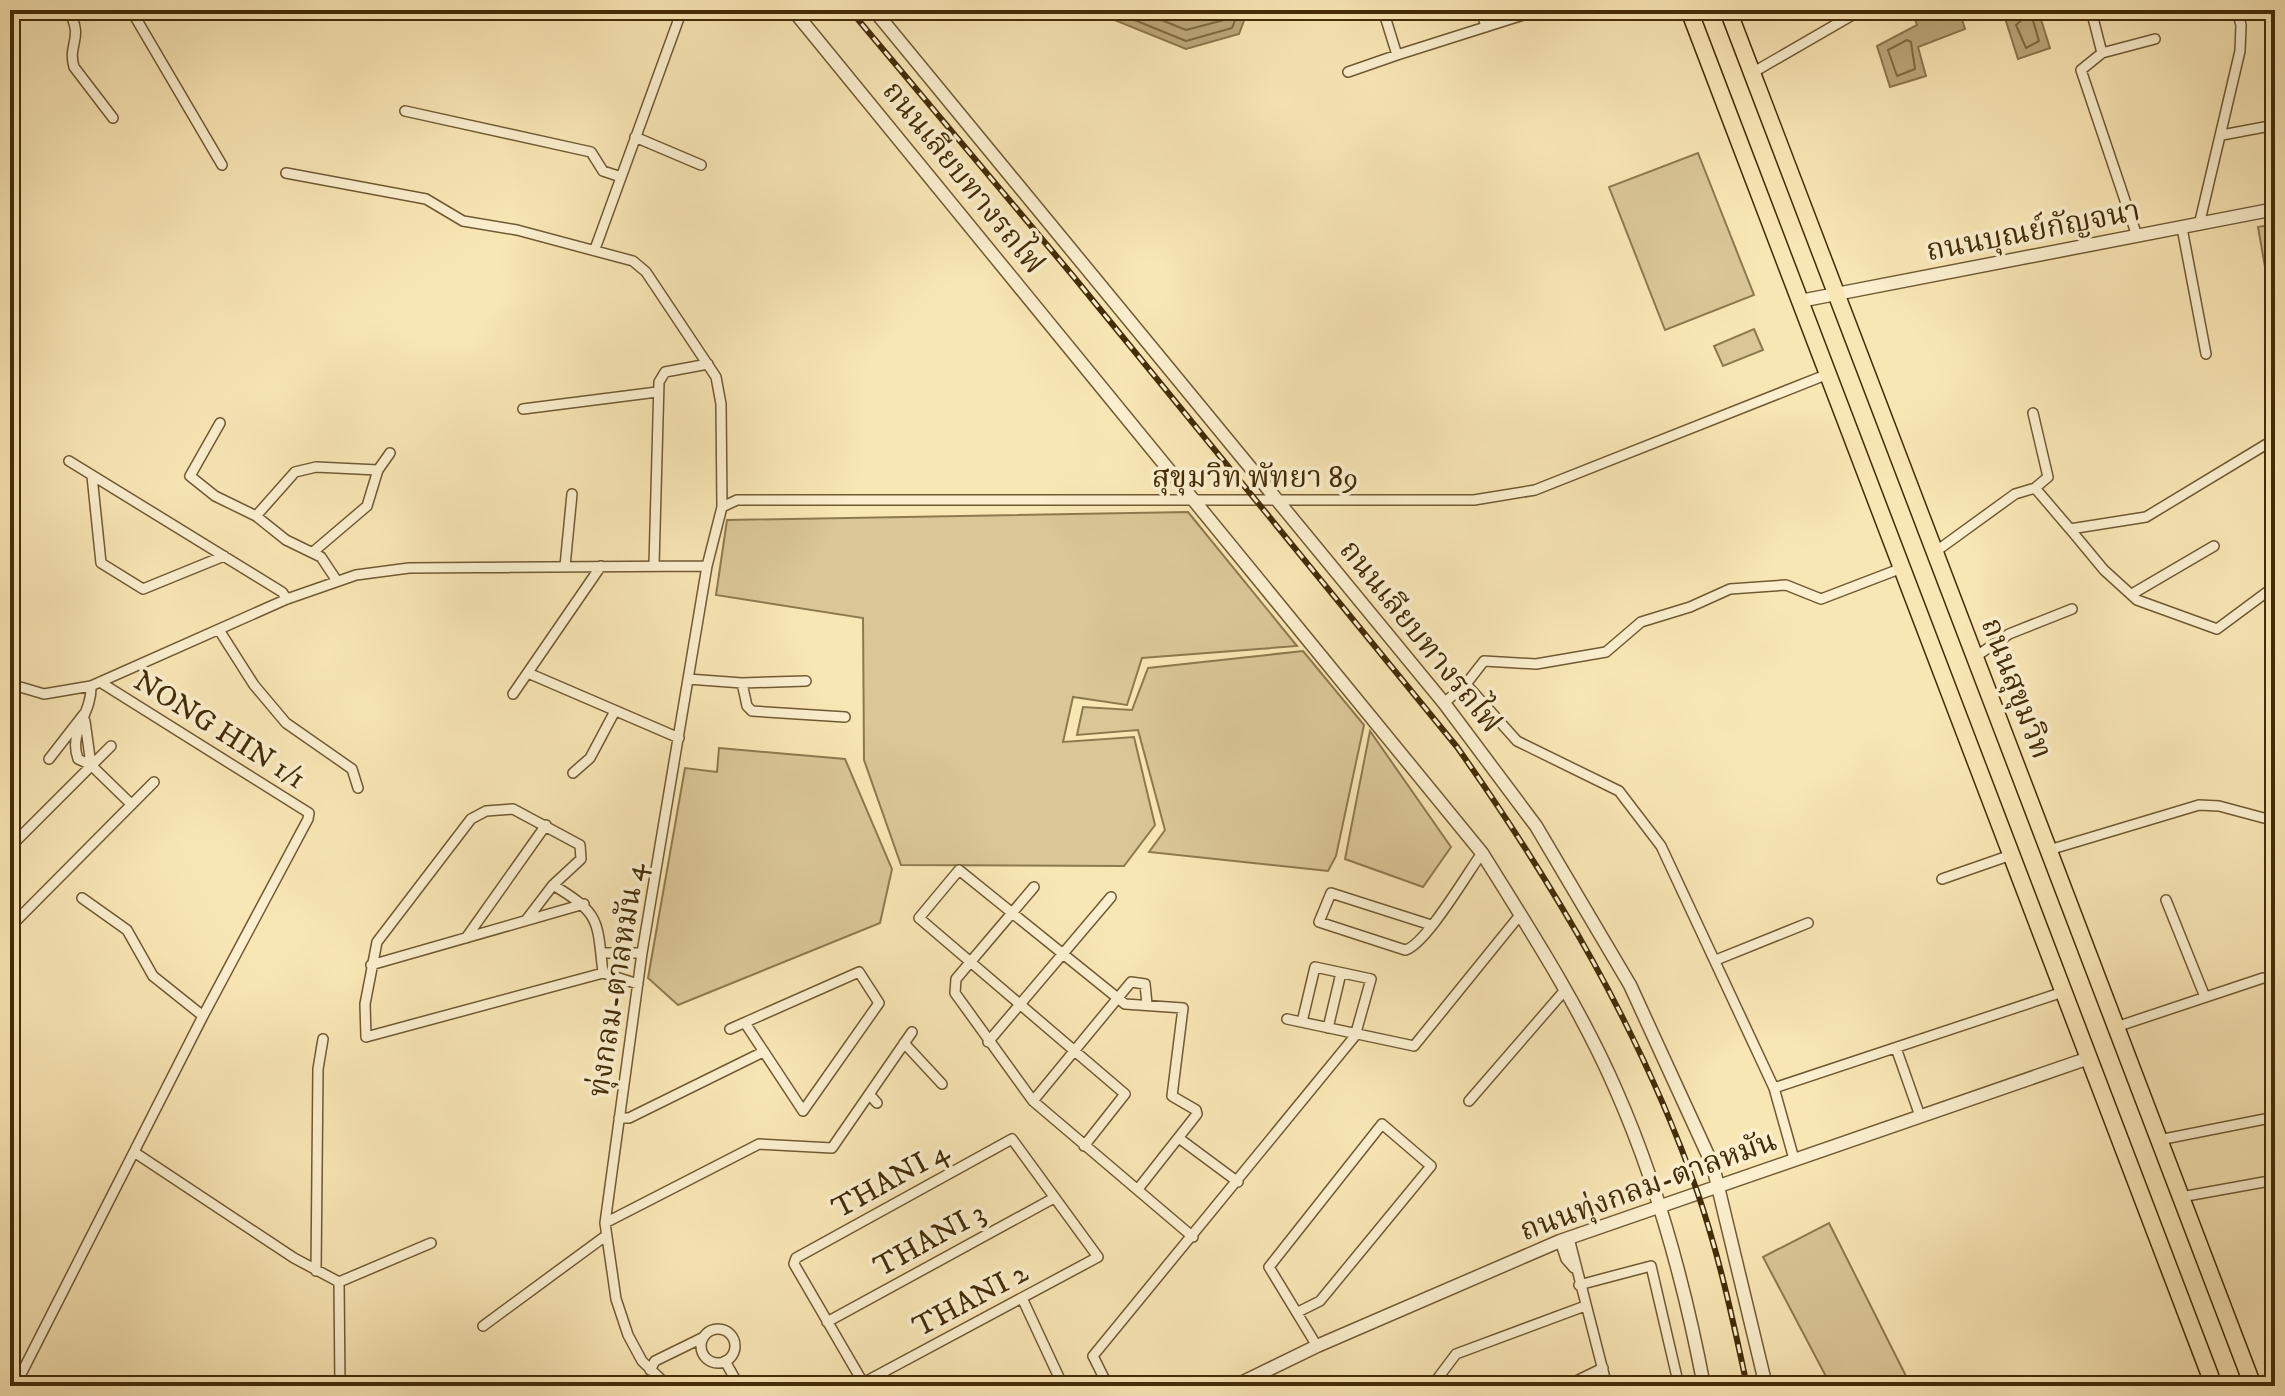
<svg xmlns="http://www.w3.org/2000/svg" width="2285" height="1396" viewBox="0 0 2285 1396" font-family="'IM FELL DW Pica','Noto Serif Thai',serif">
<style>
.green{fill:#dac697;stroke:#8e794f;stroke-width:2}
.water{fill:#bba77a;stroke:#8b764c;stroke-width:2}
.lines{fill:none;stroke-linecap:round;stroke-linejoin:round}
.shore{stroke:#7f6a40;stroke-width:2}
.minor-casing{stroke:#705a32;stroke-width:12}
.tertiary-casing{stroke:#705a32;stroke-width:15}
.trunk-casing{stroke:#432c07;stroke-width:19}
.minor{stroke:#fbefcf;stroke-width:9}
.tertiary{stroke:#fbefcf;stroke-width:12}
.trunk{stroke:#f9e6b5;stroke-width:16}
.rail-casing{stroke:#432c07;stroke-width:6}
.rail{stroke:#fbefcf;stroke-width:3;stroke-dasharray:9;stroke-linecap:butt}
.labels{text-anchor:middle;stroke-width:7;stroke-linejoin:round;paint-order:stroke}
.street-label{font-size:30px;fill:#432c07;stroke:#fbefcf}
</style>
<rect width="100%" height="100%" fill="#f9e6b5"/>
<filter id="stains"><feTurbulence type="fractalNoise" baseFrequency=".0025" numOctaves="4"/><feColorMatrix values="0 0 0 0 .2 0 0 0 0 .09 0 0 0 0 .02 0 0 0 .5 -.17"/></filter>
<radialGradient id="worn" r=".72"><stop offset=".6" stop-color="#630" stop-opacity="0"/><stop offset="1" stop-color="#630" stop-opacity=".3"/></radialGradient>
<!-- green -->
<path class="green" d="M1698 153 1754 295 1665 330 1609 187Z
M2275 224V324L2258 227Z
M1754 329 1763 350 1723 366 1714 346Z
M1188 512 1297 646 1142 658 1127 705 1073 697 1063 742 1134 737 1155 825 1124 866 901 865 864 760 863 618 716 595 727 520Z
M1303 651 1364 725 1336 856 1328 871 1149 852 1165 830 1138 730 1077 735 1083 707 1132 710 1148 668Z
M1370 731 1451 847 1423 887 1345 859Z
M719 748 845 759 892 869 880 923 678 1005 648 978 685 768 717 772Z
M1829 1223 1911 1386H1831L1763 1257Z"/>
<!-- water -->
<path class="water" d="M1099 10H1248L1239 34 1186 49 1102 15Z
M1912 10H1959L1965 29 1918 47 1926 76 1890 87 1877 46 1917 25Z
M2028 10H2038L2050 48 2018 59 2005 18Z"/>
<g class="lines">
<!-- shore -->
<path class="shore" d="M1110 10 1186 41 1232 28 1239 10
M1137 10 1186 30 1224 20 1229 10
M2026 16 2032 17 2039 41 2026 48 2016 25Z
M1907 40 1911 42 1915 69 1897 76 1888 50Z"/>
<!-- minor casing -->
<g class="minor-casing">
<path id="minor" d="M68 10C85 39 67 43 74 67L113 118
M131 10 222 165
M1383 10 1397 55 1539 10
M1481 10 1486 27
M2091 10 2102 53 2081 70 2137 236
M2102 53 2155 39
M1348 72 1397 55
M1752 73 1861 10
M405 111 591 152 603 171 621 177
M2222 135 2275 125
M635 137 701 165
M286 173 426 199 463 221 517 230 633 261 646 272 716 377 721 404 722 507
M2199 225 2240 51 2241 25 2237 10
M2182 228 2206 354
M595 249 682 10
M523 409 657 392
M2033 413 2048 477 2035 488
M220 423 190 476 215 496 256 516 286 540 321 557 337 581
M2269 445 2275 472
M69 461 282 592 287 599
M92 476 101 563 143 589 224 556
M256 516 295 472 316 467 378 470
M2070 529 2104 570 2137 600 2217 629 2275 586
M313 552 367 506 378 470 390 453
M1935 552 2015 494 2035 488 2070 529 2146 517 2275 439
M654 565 659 382 665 372 708 364
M565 566 572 494
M2132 594 2214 546
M219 630 254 685 286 723 352 769 358 788
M1975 657 2009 634 2072 609
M528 673 679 738
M688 679 742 683 747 706 752 711 845 717
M742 683 806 681
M10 684 44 694 91 686 287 599 356 575 409 568 707 566
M1466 684 1484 661 1536 664 1606 652 1641 622 1690 607 1730 589 1786 585 1821 599 1902 568
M91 686C92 714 68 732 78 759L91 765 131 804
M513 694 601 566
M1444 703 1466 684 1517 741 1619 791 1661 846 1774 1088 1794 1159
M85 721 91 765
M49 759 84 714
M573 773 590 758 615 711
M10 847 111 746
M2049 850 2199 805 2219 806 2275 821
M1942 879 2011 855
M553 885C601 914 597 920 603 973
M1034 887 956 979 955 993 1033 1101 1193 1237
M82 898 127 930 153 976 203 1016
M2166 900 2205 997
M527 919 553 885 581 859 580 845 513 809 486 811 471 819 377 942 365 1004 366 1037 603 973 638 984
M1431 925 1331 893 1319 922 1405 950C1425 946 1468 872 1482 853
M10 927 154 782
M466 938 546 825
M601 953H642
M1716 960 1808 923
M371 965 584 904
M1287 1019 1414 1046 1520 915
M2116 1027 2263 978
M1328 1028 1341 973
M730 1029 859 972 879 1003 803 1111 745 1023
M988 1042 1111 897
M904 1043 942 1084
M1896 1048 1920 1116
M1774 1088 2063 992
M869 1094 877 1103
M1033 1101 1131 982 1145 984 1147 1004
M1469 1101 1565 990
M619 1118H629L763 1052
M1180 1139 1238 1182
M2159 1140 2275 1117
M1084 1146 1125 1094 919 918 959 870 1125 1004 1183 1008 1172 1096 1196 1110 1197 1114 1138 1189
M134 1152 294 1258 339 1282 340 1386
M2181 1197 2275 1180
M605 1223 759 1144 832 1148 912 1032
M1569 1238 1607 1386
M1560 1241 1566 1259 1574 1268
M316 1271 318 1069 323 1039
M339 1282 431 1243
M1579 1285 1651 1266 1679 1386
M1022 1298 1063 1386
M1298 1312 1320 1301 1431 1166 1382 1124 1269 1267 1317 1346
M827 1322 1054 1198
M483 1326 604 1237
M701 1346a17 17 0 1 1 34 0a17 17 0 1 1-34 0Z
M725 1361 739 1386
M650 1370 655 1361 702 1338
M863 1383 1098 1257 1012 1139 796 1258 794 1264 865 1386
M15 1386 203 1016 308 819 309 813 100 682
M668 1386 642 1361 628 1335 616 1299 605 1223 642 953 707 566 722 507 737 500H1474L1535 490 1828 374
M1108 1386 1093 1356 1355 1036 1371 979 1315 967 1302 1022
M1432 1386 1456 1354 1585 1306
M1566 1386 1603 1368"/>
</g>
<!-- tertiary casing -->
<g class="tertiary-casing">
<path id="tertiary" d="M793 10 1482 853C1530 930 1580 1007 1616 1090 1657 1183 1685 1286 1704 1386
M874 10 1444 703 1536 826 1630 985 1713 1166 1766 1386
M1800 301 2275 209
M1235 1386 1317 1346 1560 1241 2089 1058"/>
</g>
<!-- trunk casing -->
<g class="trunk-casing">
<path id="trunk" d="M1689 10 2214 1386
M1728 10 2253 1386"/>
</g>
<!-- minor -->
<use href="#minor" class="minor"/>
<!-- tertiary -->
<use href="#tertiary" class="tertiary"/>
<!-- trunk -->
<use href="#trunk" class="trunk"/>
<!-- rail casing -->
<g class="rail-casing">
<path id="rail" d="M850 10 1073 276 1457 747C1555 886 1641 1031 1697 1191 1719 1255 1733 1320 1747 1386"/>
</g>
<!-- rail -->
<use href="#rail" class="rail"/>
</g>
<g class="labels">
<!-- street labels -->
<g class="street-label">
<text transform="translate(964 177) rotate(51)" y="10">ถนนเลียบทางรถไฟ</text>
<text transform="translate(2033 230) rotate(-11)" y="10">ถนนบุณย์กัญจนา</text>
<text x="1255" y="487">สุขุมวิท พัทยา 89</text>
<text transform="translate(1421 636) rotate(51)" y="10">ถนนเลียบทางรถไฟ</text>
<text transform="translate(2017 688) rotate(69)" y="10">ถนนสุขุมวิท</text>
<text transform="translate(220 729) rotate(32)" y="10">NONG HIN 1/1</text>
<text transform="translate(616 980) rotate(-81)" y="10">ทุ่งกลม-ตาลหมัน 4</text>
<text transform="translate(890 1179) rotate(-29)" y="10">THANI 4</text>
<text transform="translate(1648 1185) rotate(-20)" y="10">ถนนทุ่งกลม-ตาลหมัน</text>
<text transform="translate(929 1239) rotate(-29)" y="10">THANI 3</text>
<text transform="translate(970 1299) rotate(-28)" y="10">THANI 2</text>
</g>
</g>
<!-- margin -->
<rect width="2285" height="1396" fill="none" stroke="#f9e6b5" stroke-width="40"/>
<rect x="12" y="12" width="2261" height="1372" fill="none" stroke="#432c07" stroke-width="4"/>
<rect x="20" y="20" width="2245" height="1356" fill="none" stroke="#432c07" stroke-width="2"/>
<rect width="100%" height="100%" filter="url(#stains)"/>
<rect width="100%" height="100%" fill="url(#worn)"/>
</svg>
